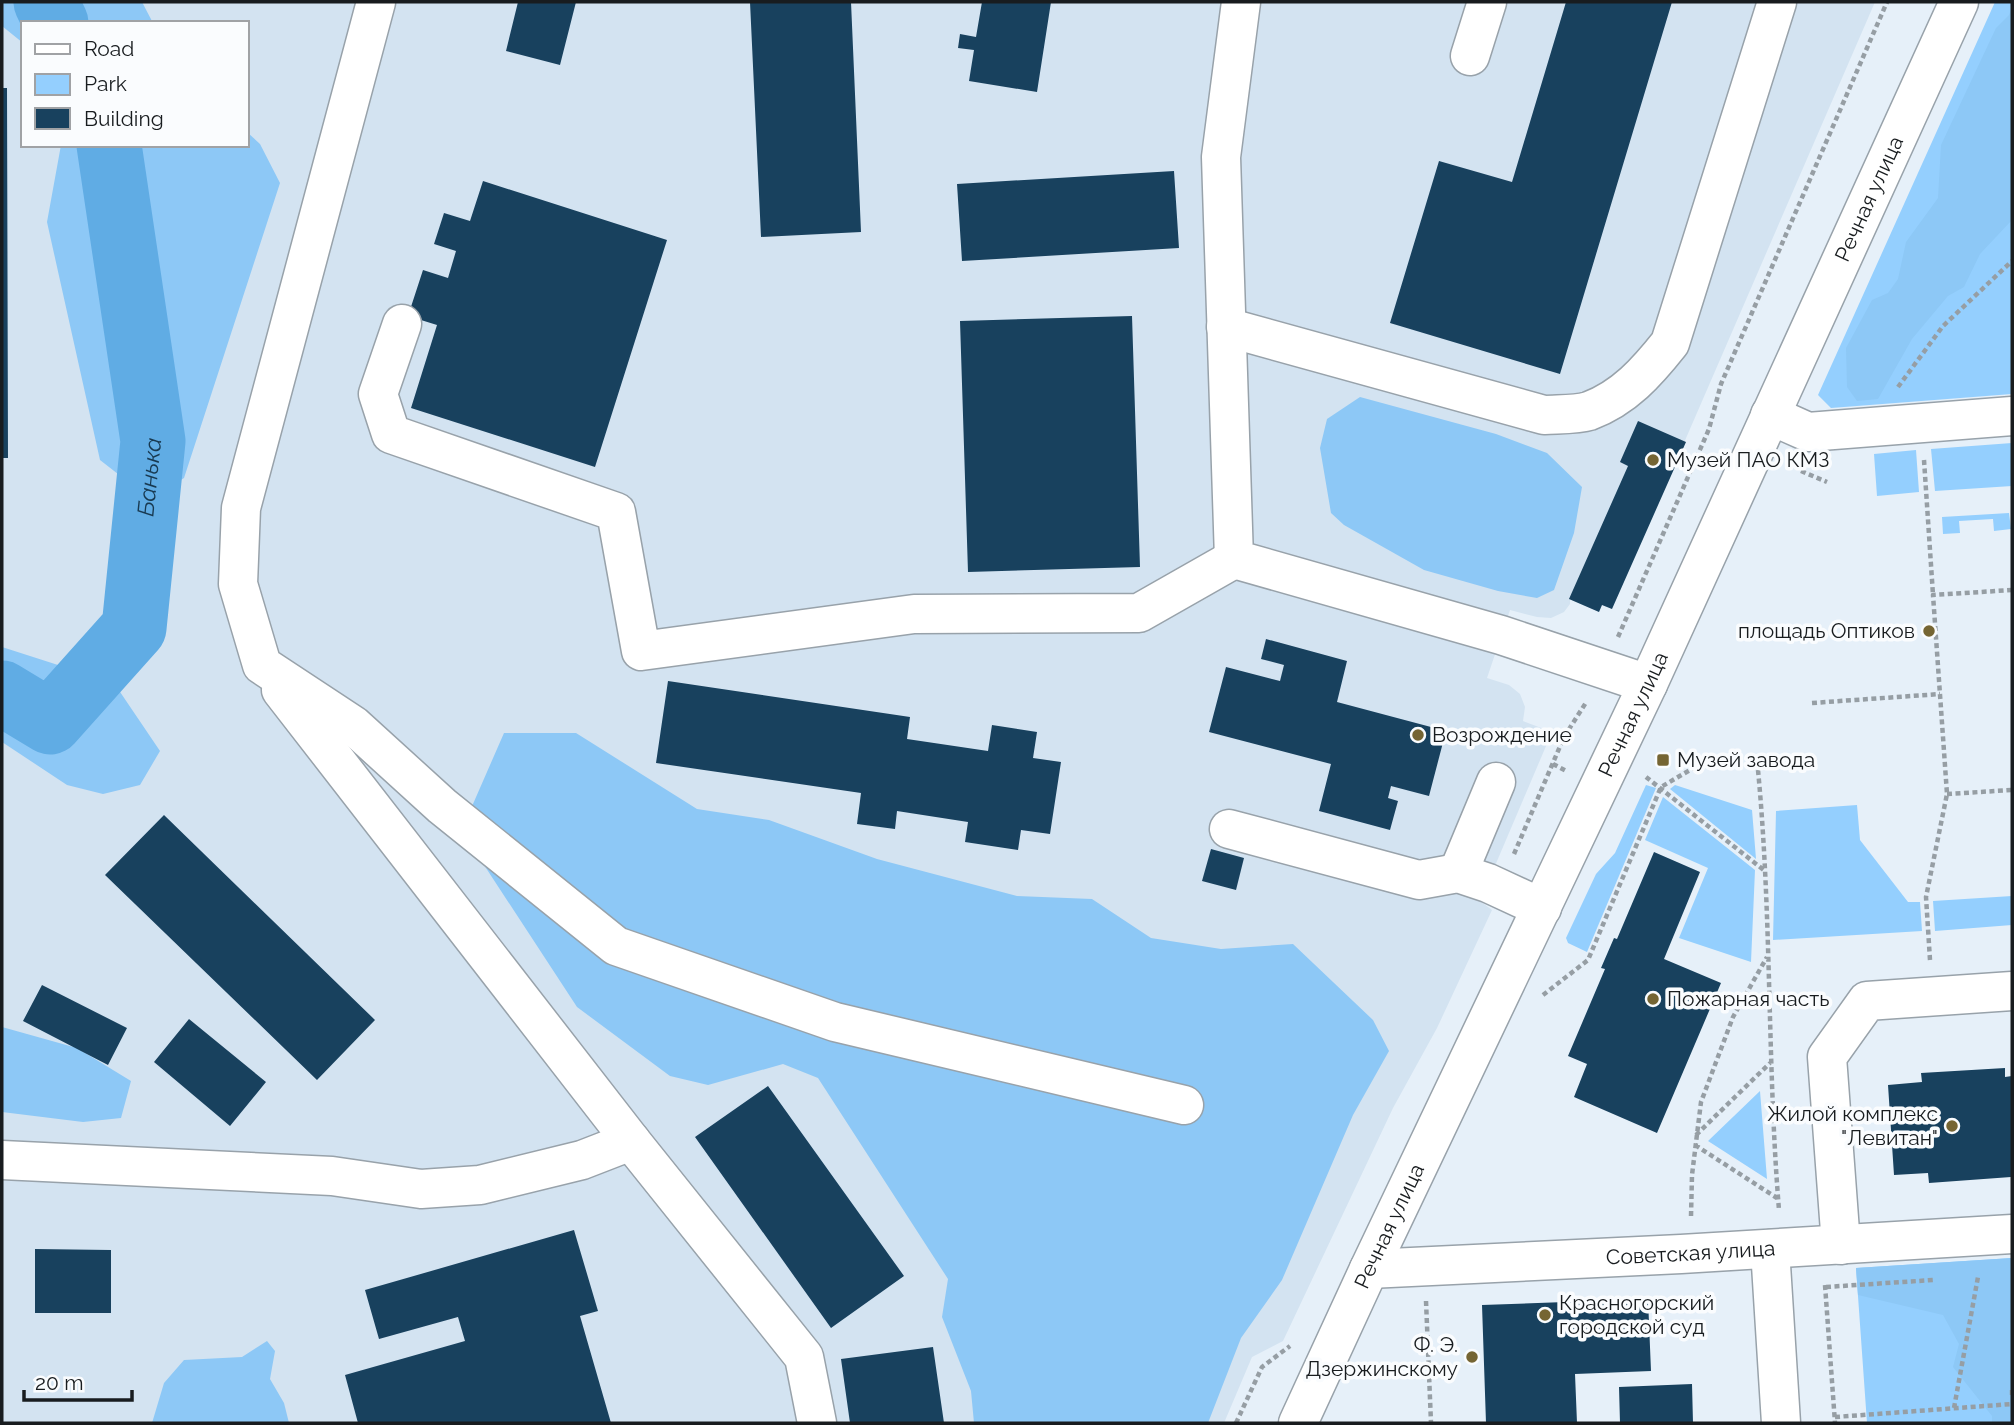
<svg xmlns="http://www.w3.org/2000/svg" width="2014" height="1425" viewBox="0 0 2014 1425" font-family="Raleway,sans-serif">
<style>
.built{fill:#d3e3f1;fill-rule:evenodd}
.green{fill:#94cffe}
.forest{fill:#8dc8f6}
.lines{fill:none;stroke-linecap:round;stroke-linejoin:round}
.river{stroke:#60ace4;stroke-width:65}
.building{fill:#18415e}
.minor-casing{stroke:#98a2aa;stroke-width:41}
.major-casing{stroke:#98a2aa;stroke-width:41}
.path{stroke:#969ea4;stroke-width:4.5;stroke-dasharray:5 3.5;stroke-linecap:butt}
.minor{stroke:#fff;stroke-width:38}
.major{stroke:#fff;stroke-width:38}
.poi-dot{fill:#756533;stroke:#fafcfe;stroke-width:2.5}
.labels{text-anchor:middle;stroke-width:7;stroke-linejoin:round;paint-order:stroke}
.street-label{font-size:21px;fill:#181c1f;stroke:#fafcfe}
.poi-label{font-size:21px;fill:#181c1f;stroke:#fafcfe;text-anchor:start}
.water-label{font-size:23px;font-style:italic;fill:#183950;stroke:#fafcfe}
</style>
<rect width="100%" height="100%" fill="#e6f0f9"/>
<!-- built -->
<path class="built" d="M2 2H1875L1612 609 1602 605 1599 612 1570 599V604L1564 612 1551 618 1537 617 1510 610 1487 678 1509 685 1520 694 1525 707 1523 721 1552 732 1480 901 1492 910 1437 1028 1393 1108 1283 1341 1252 1357 1224 1423H2ZM23 23H247V145H23Z"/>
<!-- green -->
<path class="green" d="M1995 2H2012V394L1831 408 1818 395Z
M2012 443V486L1935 491 1931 449Z
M1916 450 1919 492 1877 496 1874 454Z
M2009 513 2011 529 1994 531 1993 519 1959 521 1960 533 1943 534 1942 517Z
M1646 785 1656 788 1587 952 1568 943 1566 938 1596 874 1615 853Z
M1675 785 1752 810 1756 859 1670 789Z
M1663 797 1755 870 1751 962 1679 938 1708 868 1645 840Z
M1857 805 1860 840 1908 902H1920L1922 931 1773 940 1776 811Z
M2012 896V925L1935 931 1933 901Z
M1760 1091 1767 1179 1708 1141Z
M2012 1258V1423H1867L1856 1268Z"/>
<!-- forest -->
<path class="forest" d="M2 2H142L153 23H23V43L2 26Z
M2012 8V220L1980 254 1964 287 1948 296 1912 339 1878 399 1857 401 1847 387 1846 348 1872 300 1888 293 1898 279 1906 242 1938 198 1941 145 1996 28 2009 15Z
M247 132 260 144 280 183 184 478 150 499 100 460 47 222 61 145H247Z
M1360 397 1496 434 1547 453 1582 487 1574 533 1554 590 1537 598 1498 591 1424 570 1344 525 1331 513 1320 448 1327 419Z
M2 647 114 683 160 751 140 785 103 794 67 785 2 742Z
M504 733H576L697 809 769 820 877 859 1017 896 1092 899 1151 938 1221 949 1293 944 1373 1020 1389 1051 1353 1115 1282 1280 1241 1338 1208 1423H974L971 1391 942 1317 948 1279 818 1078 783 1064 708 1085 670 1076 577 1007 469 842 473 804Z
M2 1027 77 1048 131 1081 121 1118 83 1122 2 1112Z
M2012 1258V1423H1992V1416L1953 1367 1959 1344 1943 1315 1858 1295 1856 1268Z
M267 1341 275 1351 270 1379 284 1403 289 1423H152L164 1383 184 1360 242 1357Z"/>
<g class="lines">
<!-- river -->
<g class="river">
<path d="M46 2 56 23"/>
<path id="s1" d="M2 693 50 722 134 628 153 441 109 145"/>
</g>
</g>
<!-- building -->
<path class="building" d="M518 2H576L560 65 506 51Z
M750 2H851L861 232 761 237Z
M982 2H1051L1037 92 969 81 974 50 958 48 960 34 976 37Z
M1566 2H1672L1560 374 1390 323 1439 161 1512 182Z
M2 88H7L8 458H2Z
M1174 171 1179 248 962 261 957 184Z
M483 181 667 240 595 467 411 408 437 325 408 316 423 270 448 278 456 251 434 244 444 213 470 221Z
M1132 316 1140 567 968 572 960 321Z
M1638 421 1686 442 1612 609 1602 605 1599 612 1569 599 1628 466 1620 462Z
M1266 639 1347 661 1337 702 1446 731 1429 796 1391 786 1388 798 1398 801 1390 830 1319 811 1331 764 1209 732 1226 667 1280 681 1284 665 1261 659Z
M668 681 910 717 907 739 988 751 992 725 1037 732 1033 758 1061 762 1050 834 1021 830 1018 850 965 842 968 822 897 811 895 829 857 824 861 793 656 763Z
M164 815 375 1020 317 1080 105 875Z
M1211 849 1244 858 1236 890 1202 881Z
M1654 852 1700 872 1664 959 1721 983 1657 1133 1574 1097 1587 1064 1568 1056 1605 969 1601 968 1614 938 1617 939Z
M42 985 127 1028 108 1065 23 1021Z
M189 1019 266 1082 230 1126 154 1062Z
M2005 1068V1077L2012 1076 2011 1177 1929 1183 1928 1173 1894 1175 1888 1085 1922 1082 1921 1073Z
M768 1086 904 1276 831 1328 695 1137Z
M574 1230 598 1311 580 1316 611 1423H358L345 1375 465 1341 458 1317 379 1339 365 1290Z
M35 1249 111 1250V1313H35Z
M1648 1299 1651 1371 1575 1374 1577 1423H1486L1482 1305Z
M933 1347 944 1423H850L841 1359Z
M1692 1384 1693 1423H1620L1619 1387Z"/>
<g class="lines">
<!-- minor casing -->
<g class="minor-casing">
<g id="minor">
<path d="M376 2 241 508 238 584 262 665 353 725 442 806 616 946 835 1022 1184 1105"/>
<path d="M1241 2 1221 157 1234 559 1501 635 1648 684"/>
<path d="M1470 56 1487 2"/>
<path d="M402 324 378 394 391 434 616 512 641 651 914 614 1139 613 1234 559"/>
<path d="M1226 327 1544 415C1558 414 1576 415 1589 411 1624 398 1647 372 1670 343L1777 2"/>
<path d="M1770 415 1808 432 2012 416"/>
<path d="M281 690 631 1141 804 1357 817 1423"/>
<path d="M1229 829 1419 880 1458 873 1488 883 1542 908"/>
<path d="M1458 873 1496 782"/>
<path d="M2 1160 332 1176 421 1189 480 1185 582 1160 631 1141"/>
<path d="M1841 1245 1827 1057 1867 1001 2012 991"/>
<path d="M1770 1249 1781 1423"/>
<path id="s2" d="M1369 1269 1681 1254 2012 1234"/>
</g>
</g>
<!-- major casing -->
<g class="major-casing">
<g id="major">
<path id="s3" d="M1298 1423 1369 1269 1648 684 1959 2"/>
</g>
</g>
<!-- path -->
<path class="path" d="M1898 387 1943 326 2012 261
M1924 460 1933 595
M1801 471 1827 482
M1618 637 1709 429 1721 384 1887 2
M1812 703 1940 694
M1553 764 1568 772
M1758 770C1772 917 1767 1064 1779 1210
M1646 777 1765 871
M1947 794 2012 790
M1514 854 1564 737 1587 701
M1930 960 1926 897 1947 794 1933 595 2012 590
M1543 995 1588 960 1661 787 1714 756
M1696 1135 1770 1063
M1695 1145 1777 1198
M1691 1216 1692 1175 1701 1102 1733 1017 1767 957
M1825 1285 1835 1423
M1826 1287 1933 1280
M1426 1301 1431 1423
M2012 1390V1398
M1954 1408 1978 1277
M1835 1417 2012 1404
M1236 1423 1262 1367 1290 1346"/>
<!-- minor -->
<use href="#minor" class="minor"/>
<!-- major -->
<use href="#major" class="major"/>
</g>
<!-- markers -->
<g class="poi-dot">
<circle cx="1653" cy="460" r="7"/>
<circle cx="1929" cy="631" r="7"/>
<circle cx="1418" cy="735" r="7"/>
<rect x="1656" y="753" width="14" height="14" rx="3.5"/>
<circle cx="1653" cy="999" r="7"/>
<circle cx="1952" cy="1126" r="7"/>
<circle cx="1545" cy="1315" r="7"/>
<circle cx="1472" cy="1357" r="7"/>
</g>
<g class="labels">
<!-- street labels -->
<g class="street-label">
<text dy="7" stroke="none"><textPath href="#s3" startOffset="1351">Речная улица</textPath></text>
<text dy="7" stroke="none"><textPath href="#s3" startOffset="784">Речная улица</textPath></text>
<text dy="7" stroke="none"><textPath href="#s3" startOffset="217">Речная улица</textPath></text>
<text dy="7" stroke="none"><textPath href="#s2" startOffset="322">Советская улица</textPath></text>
</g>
<!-- poi labels -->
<g class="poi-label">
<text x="1667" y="467">Музей ПАО КМЗ</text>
<text x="1915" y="638" text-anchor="end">площадь Оптиков</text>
<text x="1432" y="742">Возрождение</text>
<text x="1677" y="767">Музей завода</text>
<text x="1667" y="1006">Пожарная часть</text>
<text x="1938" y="1121" text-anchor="end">Жилой комплекс<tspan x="1938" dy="24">"Левитан"</tspan></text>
<text x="1559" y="1310">Красногорский<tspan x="1559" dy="24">городской суд</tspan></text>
<text x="1458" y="1352" text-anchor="end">Ф. Э.<tspan x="1458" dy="24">Дзержинскому</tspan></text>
</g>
<!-- water labels -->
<g class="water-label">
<text dy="8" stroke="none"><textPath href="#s1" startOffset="334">Банька</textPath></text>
</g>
</g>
<!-- border -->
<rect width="2014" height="1425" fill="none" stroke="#181c1f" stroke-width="7"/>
<!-- legend -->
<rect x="21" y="21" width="228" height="126" fill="#fafcfe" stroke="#a0a2a5" stroke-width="2"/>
<rect x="35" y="44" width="35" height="10" fill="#ffffff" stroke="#a0a2a5" stroke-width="2"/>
<text x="84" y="56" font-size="21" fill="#181c1f">Road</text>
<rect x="35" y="74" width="35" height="21" fill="#94cffe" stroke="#a0a2a5" stroke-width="2"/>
<text x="84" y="91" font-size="21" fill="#181c1f">Park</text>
<rect x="35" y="108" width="35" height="21" fill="#18415e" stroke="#a0a2a5" stroke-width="2"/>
<text x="84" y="126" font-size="21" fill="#181c1f">Building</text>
<!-- scale -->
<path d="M24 1390v10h108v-10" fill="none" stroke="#181c1f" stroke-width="3.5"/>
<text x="35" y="1390" font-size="21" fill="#181c1f" stroke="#fafcfe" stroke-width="5" paint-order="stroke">20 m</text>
</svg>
